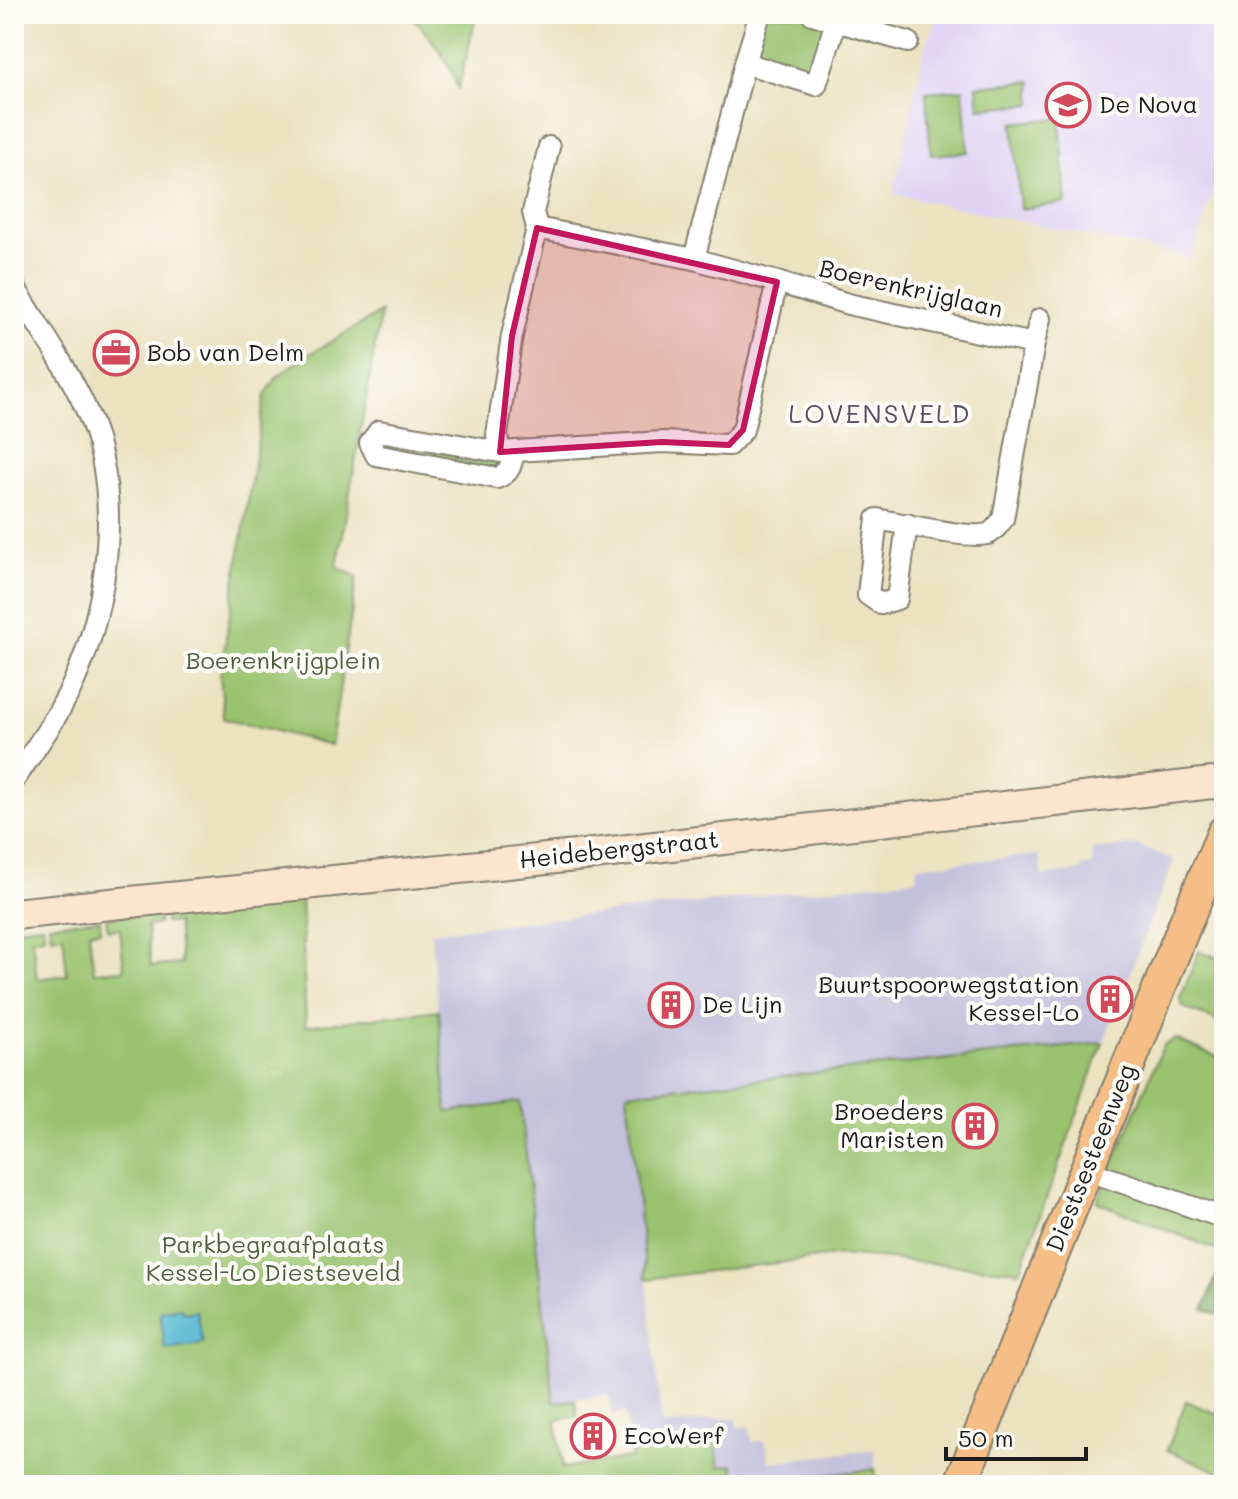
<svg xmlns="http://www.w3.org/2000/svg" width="1238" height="1499" viewBox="0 0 1238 1499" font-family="Mali,sans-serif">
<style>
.built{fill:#dfd4f4}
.industrial{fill:#c3c0db}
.green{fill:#9ac370;stroke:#5b7046;stroke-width:2}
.forest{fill:#7ba962;stroke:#4c623f;stroke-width:2}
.water{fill:#53b7d2;stroke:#386a77;stroke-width:2}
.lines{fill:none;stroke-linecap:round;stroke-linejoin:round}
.street-casing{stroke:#847f6e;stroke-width:24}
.secondary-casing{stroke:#847f6e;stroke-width:34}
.primary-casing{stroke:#847f6e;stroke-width:36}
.street{stroke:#fff;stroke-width:20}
.secondary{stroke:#fbe5cf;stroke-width:30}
.primary{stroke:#f6be87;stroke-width:32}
.marked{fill:#c2185b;fill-opacity:0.2;stroke:#c2185b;stroke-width:6;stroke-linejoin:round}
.labels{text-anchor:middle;stroke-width:8;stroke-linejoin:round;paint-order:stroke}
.poi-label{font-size:24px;fill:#1c1c1c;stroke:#fdfcf7;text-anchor:start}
.street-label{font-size:24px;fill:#1c1c1c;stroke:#fdfcf7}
.park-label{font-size:24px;fill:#4e5f3e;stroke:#fdfcf7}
.neighbourhood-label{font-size:26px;letter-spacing:2px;fill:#565060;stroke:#fdfcf7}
</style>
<rect width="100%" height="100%" fill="#fdfcf7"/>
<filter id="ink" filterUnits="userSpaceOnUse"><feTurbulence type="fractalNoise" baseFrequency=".0125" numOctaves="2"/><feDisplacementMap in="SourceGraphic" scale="16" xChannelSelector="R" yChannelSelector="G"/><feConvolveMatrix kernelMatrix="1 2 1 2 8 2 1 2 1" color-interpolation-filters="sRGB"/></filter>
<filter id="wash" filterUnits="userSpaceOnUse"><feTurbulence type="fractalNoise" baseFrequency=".006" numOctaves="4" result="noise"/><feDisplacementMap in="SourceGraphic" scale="32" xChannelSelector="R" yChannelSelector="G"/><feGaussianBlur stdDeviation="1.8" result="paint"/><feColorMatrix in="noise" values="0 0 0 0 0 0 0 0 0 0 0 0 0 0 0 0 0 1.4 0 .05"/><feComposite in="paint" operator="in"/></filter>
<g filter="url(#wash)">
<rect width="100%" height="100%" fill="#ebe2c1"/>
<!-- built -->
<path class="built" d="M938 14H1224V155L1192 258 893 194 923 55Z"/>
<!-- industrial -->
<path class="industrial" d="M1138 845 1174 860 1103 1043 627 1093 662 1425 737 1417V1427L750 1426 752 1442 765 1440 769 1462 875 1450V1469L750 1485H735L732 1465 719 1467 714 1440 631 1453 625 1412 612 1414 609 1395 554 1402 520 1102 447 1113 431 932 916 879 917 866 1029 856 1039 855 1042 876 1082 871V867L1093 865 1092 850Z"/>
<!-- green -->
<path class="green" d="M410 14H477L458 90C451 60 429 37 410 14Z
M760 14H812L836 21 816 85 745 63Z
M1032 81V104L979 108 977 86Z
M963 89 968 152 931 155 926 92Z
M1060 118 1066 203 1020 209 1013 123Z
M381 312 337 567 357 577 331 745 224 718 220 676 265 395 278 376 298 361Z
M379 439 502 459 503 471 382 452Z
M301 896 306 1026 439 1010 447 1112 520 1102 554 1402 575 1400 577 1416 556 1420 563 1468 631 1458V1453L715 1440 719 1467 733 1465 735 1485H14V1028L16 1023 14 1016V928L43 925 44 936 32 938 37 979 67 975 63 935 51 936 49 924 100 919 101 930 89 932 94 972 124 970 120 929 108 930 106 918 158 912 159 924 147 926 151 966 181 964 177 923H165L164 911Z
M1199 951 1224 960V1024L1183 1007 1180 999Z
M1175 1039 1224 1060V1237L1221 1239 1224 1253 1097 1202 1163 1046Z
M1103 1043 1020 1271 842 1255 646 1279 627 1093Z
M1186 1401 1224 1417V1474L1167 1450Z
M875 1469 877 1485H750Z"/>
<!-- forest -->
<path class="forest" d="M1224 1256V1317L1204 1309Z"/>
<!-- water -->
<path class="water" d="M182 1308 184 1313 197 1311 203 1344 165 1349 160 1312Z"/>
</g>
<g filter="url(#ink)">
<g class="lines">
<!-- street casing -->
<g class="street-casing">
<path id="street" d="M812 14 908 42
M745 63 816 85 836 21
M537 228 533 212 549 147
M694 259 745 63 760 14
M14 286C38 326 66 365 85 407 124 490 109 606 72 686 56 720 35 749 14 780
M1034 344 1040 319
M500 452 497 435 512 336 537 228 694 259 777 282 848 304 1034 344 1003 519C999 524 995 530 990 533 974 541 899 523 877 519L868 595 881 604 897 599 907 524
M514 453C511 466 510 473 497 478L376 455 370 443 379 431 500 452 662 442 729 445 743 430 777 282
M1086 1170 1224 1218"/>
</g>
<!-- secondary casing -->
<g class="secondary-casing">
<path id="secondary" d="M14 914 585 855 1212 783 1224 785"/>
</g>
<!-- primary casing -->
<g class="primary-casing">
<path id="primary" d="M960 1485 1187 919 1224 832"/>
</g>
<!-- street -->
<use href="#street" class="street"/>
<!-- secondary -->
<use href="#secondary" class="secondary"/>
<!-- primary -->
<use href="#primary" class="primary"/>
</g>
</g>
<!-- marked area -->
<path class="marked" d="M537 228 777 282 743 430 729 445 662 442 500 452 512 336Z"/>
<!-- icons -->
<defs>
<g id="school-ring" transform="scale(2.3)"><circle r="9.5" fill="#fdfcf7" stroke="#d1495b" stroke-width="1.5"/><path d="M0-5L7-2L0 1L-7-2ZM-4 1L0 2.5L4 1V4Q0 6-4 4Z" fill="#d1495b"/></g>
<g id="office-ring" transform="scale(2.3)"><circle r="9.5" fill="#fdfcf7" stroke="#d1495b" stroke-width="1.5"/><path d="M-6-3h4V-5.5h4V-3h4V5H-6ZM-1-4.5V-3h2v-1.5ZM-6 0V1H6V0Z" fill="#d1495b"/></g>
<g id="building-ring" transform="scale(2.3)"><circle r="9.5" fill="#fdfcf7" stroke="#d1495b" stroke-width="1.5"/><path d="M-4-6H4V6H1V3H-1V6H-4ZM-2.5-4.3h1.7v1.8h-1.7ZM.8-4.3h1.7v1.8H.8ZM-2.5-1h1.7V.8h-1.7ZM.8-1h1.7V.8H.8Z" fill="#d1495b"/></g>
</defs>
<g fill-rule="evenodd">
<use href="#school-ring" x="1068" y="105"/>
<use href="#office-ring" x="116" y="353"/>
<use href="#building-ring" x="1110" y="999"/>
<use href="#building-ring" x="671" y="1005"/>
<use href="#building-ring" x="975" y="1126"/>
<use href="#building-ring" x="593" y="1436"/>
</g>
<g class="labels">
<!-- poi labels -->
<g class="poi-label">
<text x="1099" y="113">De Nova</text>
<text x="147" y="361">Bob van Delm</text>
<text x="1079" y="993" text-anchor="end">Buurtspoorwegstation<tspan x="1079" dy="28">Kessel-Lo</tspan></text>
<text x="702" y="1013">De Lijn</text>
<text x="944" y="1120" text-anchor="end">Broeders<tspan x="944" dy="28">Maristen</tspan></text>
<text x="624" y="1444">EcoWerf</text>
</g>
<!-- street labels -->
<g class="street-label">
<text transform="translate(911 289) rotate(13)" y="8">Boerenkrijglaan</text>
<text transform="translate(619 850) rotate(-6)" y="8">Heidebergstraat</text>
<text transform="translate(1091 1158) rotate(-68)" y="8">Diestsesteenweg</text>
</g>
<!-- park labels -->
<g class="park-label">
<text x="283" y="669">Boerenkrijgplein</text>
<text x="273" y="1253">Parkbegraafplaats<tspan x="273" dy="28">Kessel-Lo Diestseveld</tspan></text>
</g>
<!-- neighbourhood labels -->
<g class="neighbourhood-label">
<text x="880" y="423">LOVENSVELD</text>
</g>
</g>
<!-- margin -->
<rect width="1238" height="1499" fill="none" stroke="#fdfcf7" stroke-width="48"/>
<!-- scale -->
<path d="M946 1447v12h140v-12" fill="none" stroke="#1c1c1c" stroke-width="4"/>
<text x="958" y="1447" font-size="24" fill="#1c1c1c" stroke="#fdfcf7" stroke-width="6" paint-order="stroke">50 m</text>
</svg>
